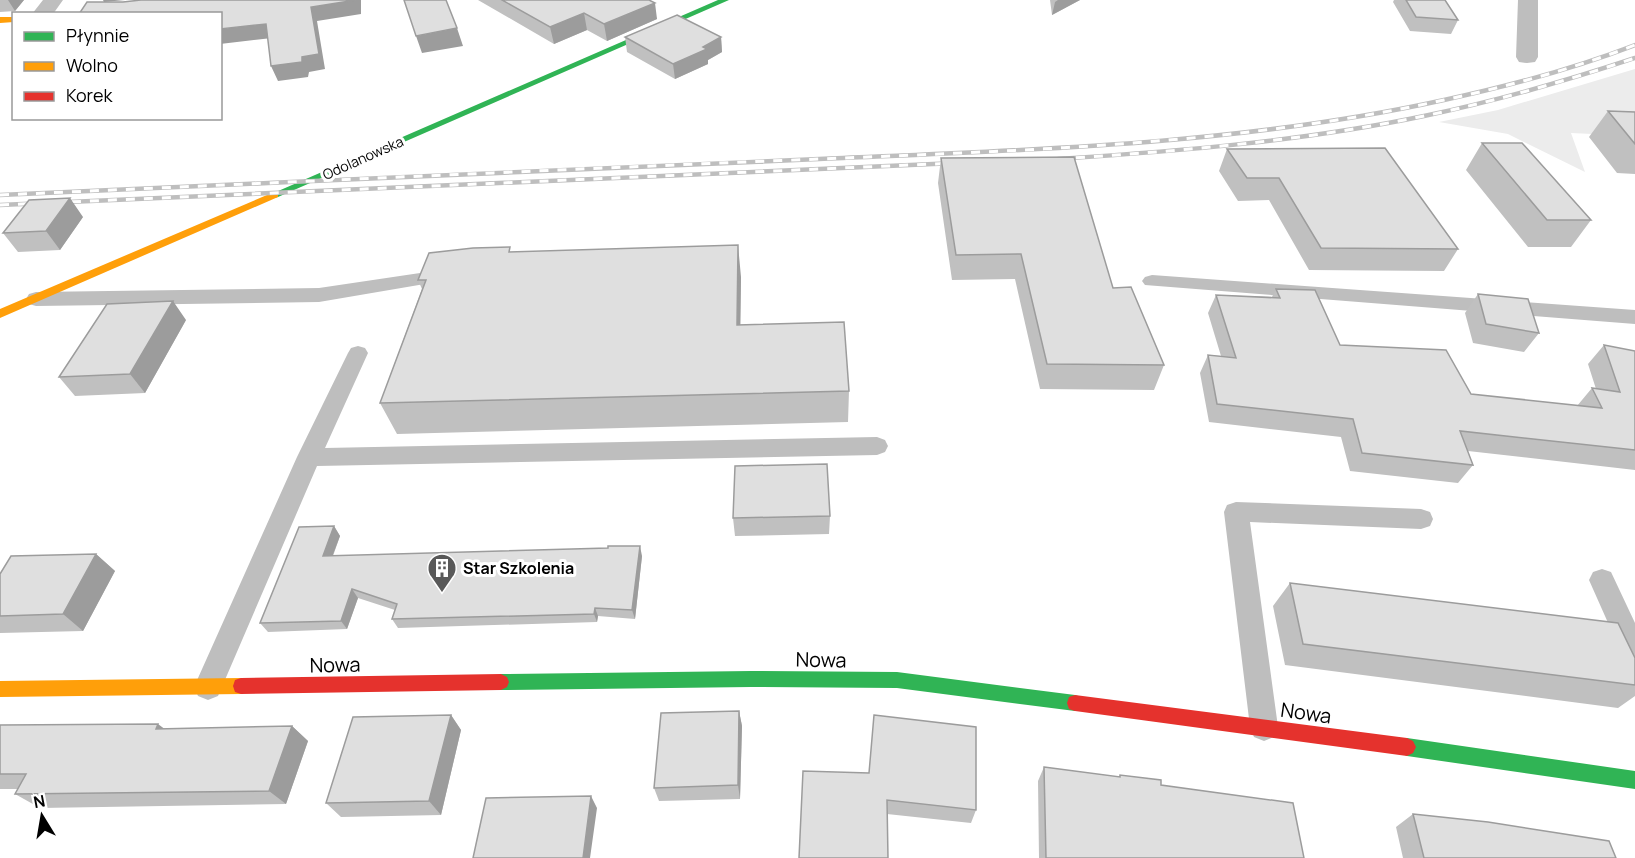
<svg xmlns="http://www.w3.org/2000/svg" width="1635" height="858" viewBox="0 0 1635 858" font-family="Manrope,sans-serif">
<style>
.green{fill:#ececec}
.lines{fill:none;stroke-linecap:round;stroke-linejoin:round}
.lane{fill:#bebebe;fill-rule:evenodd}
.street{fill:#bebebe;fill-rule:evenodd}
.fast{fill:#30b455;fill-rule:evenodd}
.slow{fill:#ff9f0a;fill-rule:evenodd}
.jam{fill:#e5322d;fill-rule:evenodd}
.rail-casing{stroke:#bebebe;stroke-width:4.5}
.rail{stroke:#fff;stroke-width:3;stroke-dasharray:9;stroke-linecap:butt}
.wall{fill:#c0c0c0}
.shaded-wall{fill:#9c9c9c}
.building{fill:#dfdfdf;stroke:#9c9c9c;stroke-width:1.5}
.labels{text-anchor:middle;stroke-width:6;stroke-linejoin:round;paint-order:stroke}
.far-street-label{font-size:14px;fill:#000;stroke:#fff}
.poi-label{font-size:16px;font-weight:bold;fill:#000;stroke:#fff;text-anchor:start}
.near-street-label{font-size:20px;fill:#000;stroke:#fff}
</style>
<rect width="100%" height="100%" fill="#fff"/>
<!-- green -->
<path class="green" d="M1635 69V136L1571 133 1585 172 1508 134 1439 122 1498 110Z"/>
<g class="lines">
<!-- lane -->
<path class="lane" d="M447 269 454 271 457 275 454 279 319 302 36 306 29 304 26 299 29 294 36 292 319 288Z
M1152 275 1635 310V324L1145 285 1142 281 1145 277Z
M358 346 365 348 368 353 325 448 877 437 885 440 888 446 885 452 877 455 317 466 218 696 208 700 198 696 194 687 297 457 348 353 351 348Z
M1236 502 1421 509 1430 512 1433 519 1430 526 1421 529 1250 522 1278 727 1274 737 1264 741 1254 737 1250 727 1224 512 1227 505Z
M1602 569 1611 572 1635 623V664L1625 661 1589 580 1593 572Z"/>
<!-- street -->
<path class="street" d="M43 0H63L53 14H32Z
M1518 0H1538V57L1535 62 1527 63 1519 62 1516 57Z"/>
<!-- fast -->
<path class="fast" d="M718 0H729L278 197 274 198 269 195Z
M751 671 897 672 1075 695 1081 697 1083 703 1081 709 1075 711 897 688 751 687 501 690 495 687 493 682 495 677 501 674Z
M1407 738 1635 771V789L1407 756 1401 753 1398 747 1401 741Z"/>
<!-- slow -->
<path class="slow" d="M175 0H200L196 2 101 14H71Z
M0 17H14V22L0 23Z
M274 192 278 193V197L0 318V309Z
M241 678 247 680 249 686 247 692 241 694 0 697V681Z"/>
<!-- jam -->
<path class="jam" d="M501 674 507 677 509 682 507 687 501 690 241 694 235 692 233 686 235 680 241 678Z
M1075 695 1407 738 1413 741 1416 747 1413 753 1407 756 1075 711 1069 709 1067 703 1069 697Z"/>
<!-- rail casing -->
<g class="rail-casing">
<path id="rail" d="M1058 159C1181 151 1304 141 1424 116 1496 101 1566 81 1635 58
M0 195C273 183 546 170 819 159 1028 150 1239 145 1444 100 1509 86 1573 69 1635 45
M0 205 956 163"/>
</g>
<!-- rail -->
<use href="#rail" class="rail"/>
</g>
<!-- wall -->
<path class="wall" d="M0 0H24L15 11 0 12Z
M478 0H649L657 19 607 41 587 30 554 44Z
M1050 0H1080L1052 15Z
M1394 0H1445L1458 20 1451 34 1410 31 1393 2Z
M625 37H721L722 52 708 60V64L675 79 627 52Z
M1608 111 1635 112V174L1617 173 1589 137Z
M1482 143 1591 220 1571 247H1528L1466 170Z
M1227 149 1458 249 1444 271 1309 270 1269 200 1238 201 1219 171Z
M941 158 1113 288 1164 365 1154 390 1040 389 1015 279 952 280 938 183Z
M83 217 60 250 18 252 3 233Z
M512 252 741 277 740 325 849 391 848 422 397 434 380 403 422 289 418 280Z
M1276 289 1340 345 1471 394 1577 406 1592 388 1596 389 1588 364 1604 345 1635 351V470L1468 451 1473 465 1458 483 1350 471 1341 437 1209 422 1200 373 1208 355 1221 356 1208 313 1216 295 1272 297Z
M1478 294 1539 333 1524 352 1473 343 1465 313Z
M186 320 145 393 75 396 59 377Z
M830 516 829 534 735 536 733 518Z
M334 526 340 536 333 556H642L635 619 598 616 597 622 398 628 392 619 395 610 358 598 347 629 268 632 260 623Z
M96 554 115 571 83 631 0 633V574Z
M1290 583 1635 658V696L1618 708 1285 665 1273 606Z
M739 711 742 726 740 799 659 801 654 788Z
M451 715 461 730 441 815 341 817 326 803Z
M0 725 164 729 292 726 308 741 286 804 40 808 15 794 18 789H0Z
M1044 767 1119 777 1120 775 1161 785 1304 858H1039L1038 781Z
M803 771 976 810 971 823 887 814Z
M1413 814 1616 858H1403L1396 827Z"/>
<!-- shaded-wall -->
<path class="shaded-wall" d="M8 0H24L15 11Z
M103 0H125L104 2Z
M356 0H361V14L317 21 325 69 309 72 308 77 278 81 271 66 311 7Z
M1058 0H1080L1052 15 1055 2Z
M655 3 657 19 607 41 604 24Z
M584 13 587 30 554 44 550 27Z
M266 24 272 38 220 44V29Z
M457 28 463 46 422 53 416 36Z
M721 37 722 52 708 60V64L675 79 673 64 703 47Z
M70 198 83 217 60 250 46 231Z
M738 245 741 277 740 356 737 325Z
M173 301 186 320 145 393 130 374Z
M334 526 340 536 329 565 323 556Z
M640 546 642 556 635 619 632 610Z
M96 554 115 571 83 631 63 614Z
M352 589 358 598 347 629 341 621Z
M595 608 598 616 597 622 594 614Z
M739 711 742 726 740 799 738 785Z
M451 715 461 730 441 815 429 801Z
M158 724 178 739 156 729Z
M292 726 308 741 286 804 269 791Z
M591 796 597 808 590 858H583Z"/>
<!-- building -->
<path class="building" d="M141 0H356L311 7 319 54 302 57V62L271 66 266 24 220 29V14H79L87 2H123Z
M404 0H446L457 28 416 36Z
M502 0H649L655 3 604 24 584 13 550 27Z
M1406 0H1445L1458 20 1416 17Z
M677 15 721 37 703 47 707 49 673 64 625 37Z
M1608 111 1635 112V144Z
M1482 143H1522L1591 220H1547Z
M1385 148 1458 249 1321 248 1279 178H1247L1227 149Z
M1074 157 1113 288 1131 287 1164 365 1047 364 1021 254 956 255 941 158Z
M70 198 46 231 3 233 29 200Z
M738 245 737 325 844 322 849 391 380 403 426 280H418L429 253 473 248 510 247 509 252Z
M1276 289 1315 290 1340 345 1446 350 1471 394 1602 408 1592 388 1620 392 1604 345 1635 351V450L1460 431 1473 465 1362 453 1353 419 1217 404 1208 355 1236 358 1216 295 1280 298Z
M1478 294 1528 299 1539 333 1486 324Z
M173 301 130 374 59 377 107 304Z
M827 464 830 516 733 518 735 466Z
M334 526 323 556 608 548V546H640L632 610 595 608 594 614 392 619 397 604 352 589 341 621 260 623 299 527Z
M96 554 63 614 0 616V574L11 556Z
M1290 583 1618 623 1635 658V685L1303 644Z
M739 711 738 785 654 788 661 713Z
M451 715 429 801 326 803 353 717Z
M874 715 976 727V810L887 800 888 858H799L803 771 869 773Z
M158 724 156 729 292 726 269 791 15 794 26 774H0V725Z
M1044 767 1120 777V775L1161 780V785L1293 803 1304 858H1046Z
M591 796 583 858H473L486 798Z
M1413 814 1488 822 1609 841 1616 858H1424Z"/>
<!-- icons -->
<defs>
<g id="building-pin" transform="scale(1.5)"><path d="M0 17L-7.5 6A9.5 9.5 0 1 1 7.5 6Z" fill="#595959" stroke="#fff"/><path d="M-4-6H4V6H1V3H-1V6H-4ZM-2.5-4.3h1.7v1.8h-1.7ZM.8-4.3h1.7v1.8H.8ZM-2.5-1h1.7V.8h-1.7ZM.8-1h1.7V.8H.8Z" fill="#fff"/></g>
</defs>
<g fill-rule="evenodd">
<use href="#building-pin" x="442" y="568"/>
</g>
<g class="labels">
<!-- far-street labels -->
<g class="far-street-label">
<text transform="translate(363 158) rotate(-24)" y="5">Odolanowska</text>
</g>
<!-- poi labels -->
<g class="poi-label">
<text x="463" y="574">Star Szkolenia</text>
</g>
<!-- near-street labels -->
<g class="near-street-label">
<text transform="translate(821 660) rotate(1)" y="7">Nowa</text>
<text transform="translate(335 665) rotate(-1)" y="7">Nowa</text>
<text transform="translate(1306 713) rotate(8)" y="7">Nowa</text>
</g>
</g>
<!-- legend -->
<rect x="12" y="12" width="210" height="108" fill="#ffffff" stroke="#999999" stroke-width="1.5"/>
<rect x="24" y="32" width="30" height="9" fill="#30b455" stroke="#999999" stroke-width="1.5"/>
<text x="66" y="42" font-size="18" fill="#000000">Płynnie</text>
<rect x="24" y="62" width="30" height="9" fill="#ff9f0a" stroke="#999999" stroke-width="1.5"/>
<text x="66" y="72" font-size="18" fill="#000000">Wolno</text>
<rect x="24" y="92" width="30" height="9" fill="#e5322d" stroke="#999999" stroke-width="1.5"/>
<text x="66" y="102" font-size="18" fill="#000000">Korek</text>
<!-- north arrow -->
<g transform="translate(42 816) rotate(349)" stroke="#ffffff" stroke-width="4.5" paint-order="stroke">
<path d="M0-4.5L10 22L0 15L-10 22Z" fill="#000000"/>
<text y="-9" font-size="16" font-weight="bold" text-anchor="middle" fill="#000000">N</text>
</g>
</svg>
